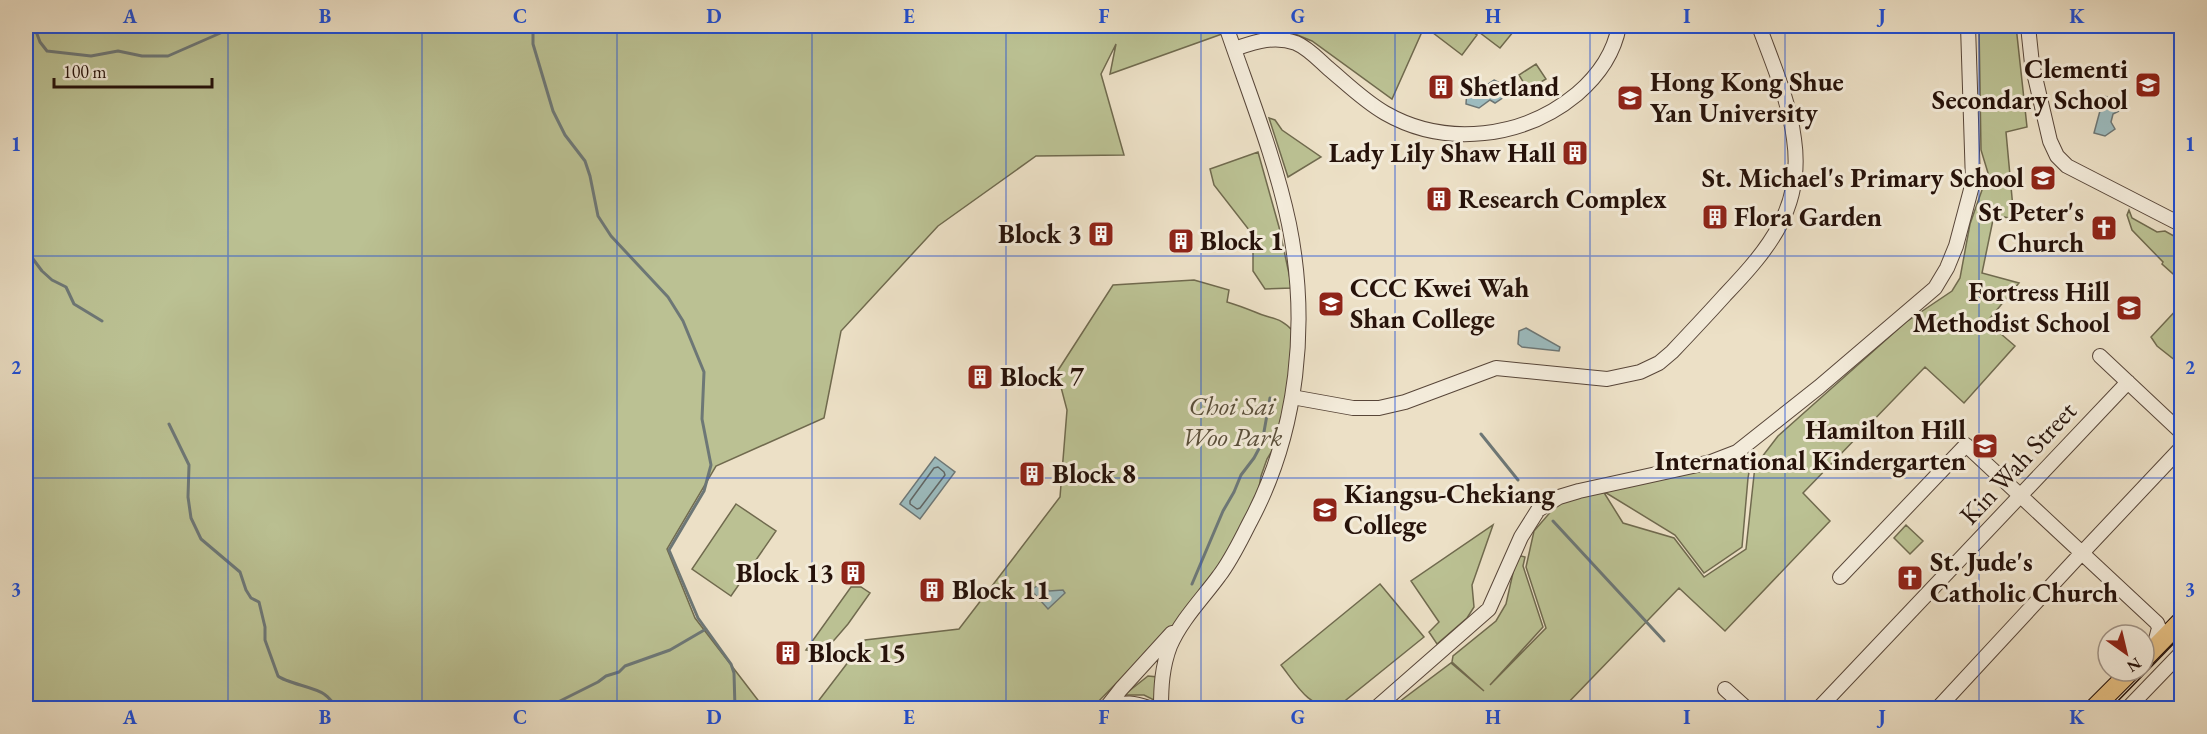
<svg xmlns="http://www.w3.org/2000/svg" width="2207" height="734" viewBox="0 0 2207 734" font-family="'EB Garamond',serif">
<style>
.green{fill:#bbc193;stroke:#706a4e;stroke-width:1.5}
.water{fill:#9cbbbe;stroke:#6d7776;stroke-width:1.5}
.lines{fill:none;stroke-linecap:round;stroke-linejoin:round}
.shore{stroke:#616664;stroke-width:1.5}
.stream{stroke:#6d7776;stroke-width:3}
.minor-casing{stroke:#584639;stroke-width:16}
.major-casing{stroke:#26120a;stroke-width:20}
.minor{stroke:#f3ebda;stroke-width:14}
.major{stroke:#e6c083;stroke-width:18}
.tram{stroke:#26120a;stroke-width:1.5}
.grid{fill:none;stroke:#1d4ed8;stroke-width:1.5;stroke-opacity:0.55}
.labels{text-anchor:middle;stroke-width:6;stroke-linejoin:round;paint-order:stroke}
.poi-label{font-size:27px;font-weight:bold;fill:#26120a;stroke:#f3ebda;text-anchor:start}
.park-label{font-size:27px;font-style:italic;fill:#5a4f3a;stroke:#f3ebda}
.street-label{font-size:27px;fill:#26120a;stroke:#f3ebda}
.neatline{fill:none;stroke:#1d4ed8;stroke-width:2}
.grid-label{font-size:20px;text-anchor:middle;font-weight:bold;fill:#1d4ed8}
</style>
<rect width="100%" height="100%" fill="#ece0c6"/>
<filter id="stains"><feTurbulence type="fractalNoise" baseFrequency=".00333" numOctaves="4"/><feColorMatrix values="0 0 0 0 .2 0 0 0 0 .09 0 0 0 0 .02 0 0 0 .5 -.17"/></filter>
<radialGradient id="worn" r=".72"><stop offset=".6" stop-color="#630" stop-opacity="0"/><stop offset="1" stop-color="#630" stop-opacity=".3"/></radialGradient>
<!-- green -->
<path class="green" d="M26 26H1219L1222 34 1110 74 1116 44 1101 74 1124 155 1036 156 938 226 841 331 824 418 716 466 667 549 695 618 764 708H26Z
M1273 26H1409L1421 34 1392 99 1312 41 1295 34 1272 32Z
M1424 26H1464L1477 35 1462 55Z
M1471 26H1518L1500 48Z
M1979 26H2016L2027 127 2006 132 2014 219 1994 215 1982 273 2019 283 1987 322 2015 346 1964 403 1925 367 1803 493 1830 521 1725 631 1679 588 1563 708H1391L1451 663 1484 691 1452 662 1453 656 1496 621 1506 604 1517 555 1525 557 1523 566 1543 627 1490 685 1546 628 1526 567 1534 531 1560 501 1664 476 1754 444 1748 478 1742 547 1704 573 1675 535 1603 491 1623 523 1674 538 1704 577 1746 549 1755 466 1778 436 1906 322 1952 291 1960 278 1970 224 1988 173 1981 150Z
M1536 64 1546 79 1528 90 1519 75Z
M1269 118 1275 120 1282 130 1321 157 1288 177Z
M1258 152 1279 227 1292 288 1265 289 1253 271V235L1214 185 1210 169Z
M2129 210 2132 218 2157 232 2165 231 2181 240V281L2162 264 2163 262 2132 230 2127 215Z
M1194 280 1229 290 1227 302C1237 305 1245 308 1255 312 1272 320 1280 316 1294 332L1292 367 1276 444 1267 459 1261 476 1257 499 1219 568 1183 615 1092 708H813L865 640 959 629 1060 497 1067 410 1057 372 1113 285Z
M2181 305V365L2157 346 2151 337Z
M736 504 776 531 731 596 692 569Z
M1493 525 1472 585 1474 607 1467 618 1437 644 1429 632 1439 622 1411 581Z
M1906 525 1923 541 1910 554 1894 538Z
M1380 584 1424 637 1336 708C1309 709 1296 684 1281 665Z
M851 587H861L870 593 848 624 823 653 806 650Z
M1148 676 1158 677 1156 701 1144 695H1124Z"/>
<!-- water -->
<path class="water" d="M1494 80 1508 87 1510 93 1495 103 1490 100 1479 108 1466 104 1467 89 1478 81 1488 84Z
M2104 96 2117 100 2119 111 2113 114 2111 122 2115 129 2105 136 2094 133Z
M1526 328 1560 347 1559 351 1522 347 1518 344 1519 331Z
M935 457 955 472 920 519 900 504Z
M1043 582 1049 591 1063 590 1065 593 1048 609 1031 590Z"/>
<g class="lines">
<!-- shore -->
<path class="shore" d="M938 467 944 472 945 475 920 508 917 509 910 504V501L934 468Z"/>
<!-- stream -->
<path class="stream" d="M34 26 40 42 47 51 91 56 118 51 142 56H168L225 31 243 26
M528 26 533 33V44L553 111 565 135 585 161 590 176 598 216 611 236 668 297 683 321 704 372 702 419 711 465 704 491 669 550 698 618 731 664 734 673 735 708
M26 241 33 259 42 271 52 280 66 287 74 304 102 321
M169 424 189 465 188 497 191 518 201 539 240 572 246 590 251 598 259 602 265 627V640L278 676C286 683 314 687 324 694 330 698 333 704 339 708
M1481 434 1518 480
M1553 521 1664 641
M1192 584 1223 511 1234 492 1241 475 1254 458 1262 443 1270 398
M546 708 598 682 606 676 619 672 625 666 670 650 706 629"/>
<!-- minor casing -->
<g class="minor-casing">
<path id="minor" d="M2028 26 2032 64 2050 141 2057 156 2067 166 2182 225
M1234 49C1255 42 1274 35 1296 43 1308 48 1318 59 1328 68 1346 83 1364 101 1385 113 1446 148 1524 138 1577 94 1598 76 1614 53 1619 26
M2100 356 2182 433
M1292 397 1353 408H1379L1405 402 1496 368 1607 379 1640 372 1659 363 1672 352C1690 333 1708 314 1725 295 1769 249 1804 207 1794 139 1789 100 1772 62 1759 26
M2081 554 2182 447
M1840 577 1966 445 2157 623 2159 628 2154 647
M1725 689 1746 708
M1106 708 1121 689 1172 633
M1112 708C1124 701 1135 703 1149 708
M1161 708C1161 687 1162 667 1170 646 1181 620 1203 598 1219 576 1232 559 1241 539 1251 520 1298 431 1309 323 1289 224 1275 157 1248 91 1226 26
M1376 708 1489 609 1521 537 1538 510 1559 497 1579 491 1711 462 1737 452 1819 387 1935 288 1947 268 1956 246 1973 182 1968 26
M1819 708 2128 382
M1938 708 2077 558
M2128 708 2182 652"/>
</g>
<!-- major casing -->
<g class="major-casing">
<path id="major" d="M2144 659 2182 620
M2094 708 2131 671"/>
</g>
<!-- minor -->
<use href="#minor" class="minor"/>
<!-- major -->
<use href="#major" class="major"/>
<!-- tram -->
<path class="tram" d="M2182 649V662
M2111 708 2182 635"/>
</g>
<!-- grid -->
<path class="grid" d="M228 26V708M422 26V708M617 26V708M812 26V708M1006 26V708M1201 26V708M1395 26V708M1590 26V708M1785 26V708M1979 26V708M26 256H2182M26 478H2182"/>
<!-- icons -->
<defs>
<g id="school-square" transform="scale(1.35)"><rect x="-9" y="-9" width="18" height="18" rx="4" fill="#8f2418" stroke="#f3ebda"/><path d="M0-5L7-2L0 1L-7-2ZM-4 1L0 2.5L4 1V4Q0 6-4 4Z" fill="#fff"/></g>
<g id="building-square" transform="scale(1.35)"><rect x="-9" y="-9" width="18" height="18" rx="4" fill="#8f2418" stroke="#f3ebda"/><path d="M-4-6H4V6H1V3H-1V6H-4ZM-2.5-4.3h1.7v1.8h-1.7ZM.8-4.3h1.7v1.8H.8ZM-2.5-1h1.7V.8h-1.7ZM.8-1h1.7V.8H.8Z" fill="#fff"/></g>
<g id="university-square" transform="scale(1.35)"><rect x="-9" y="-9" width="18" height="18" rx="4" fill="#8f2418" stroke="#f3ebda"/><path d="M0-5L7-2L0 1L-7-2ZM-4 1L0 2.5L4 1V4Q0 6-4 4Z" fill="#fff"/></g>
<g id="church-square" transform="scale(1.35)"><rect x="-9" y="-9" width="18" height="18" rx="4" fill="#8f2418" stroke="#f3ebda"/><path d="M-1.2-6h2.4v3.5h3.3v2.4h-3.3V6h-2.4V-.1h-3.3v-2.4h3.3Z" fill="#fff"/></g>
</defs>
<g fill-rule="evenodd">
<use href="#school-square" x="2148" y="85"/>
<use href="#building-square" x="1441" y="87"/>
<use href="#university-square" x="1630" y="98"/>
<use href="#building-square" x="1575" y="153"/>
<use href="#school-square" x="2043" y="178"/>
<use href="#building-square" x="1439" y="199"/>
<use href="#building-square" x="1715" y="217"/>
<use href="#church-square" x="2104" y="228"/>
<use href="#building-square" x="1101" y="234"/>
<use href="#building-square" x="1181" y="241"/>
<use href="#university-square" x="1331" y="304"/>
<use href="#school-square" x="2129" y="308"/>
<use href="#building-square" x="980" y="377"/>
<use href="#school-square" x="1985" y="446"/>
<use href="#building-square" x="1032" y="474"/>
<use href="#school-square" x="1325" y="510"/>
<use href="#building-square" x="853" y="573"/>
<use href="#church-square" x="1910" y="578"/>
<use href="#building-square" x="932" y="590"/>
<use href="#building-square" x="788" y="653"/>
</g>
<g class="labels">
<!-- poi labels -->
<g class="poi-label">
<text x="2128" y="78" text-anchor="end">Clementi<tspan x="2128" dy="31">Secondary School</tspan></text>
<text x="1650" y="91">Hong Kong Shue<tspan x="1650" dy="31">Yan University</tspan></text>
<text x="1460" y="96">Shetland</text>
<text x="1556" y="162" text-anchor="end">Lady Lily Shaw Hall</text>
<text x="2024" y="187" text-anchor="end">St. Michael's Primary School</text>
<text x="1458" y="208">Research Complex</text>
<text x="2084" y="221" text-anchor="end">St Peter's<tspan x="2084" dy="31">Church</tspan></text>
<text x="1734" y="226">Flora Garden</text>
<text x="1082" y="243" text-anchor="end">Block 3</text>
<text x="1200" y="250">Block 1</text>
<text x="1350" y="297">CCC Kwei Wah<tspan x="1350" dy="31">Shan College</tspan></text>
<text x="2110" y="301" text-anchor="end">Fortress Hill<tspan x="2110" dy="31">Methodist School</tspan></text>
<text x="1000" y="386">Block 7</text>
<text x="1966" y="439" text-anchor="end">Hamilton Hill<tspan x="1966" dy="31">International Kindergarten</tspan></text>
<text x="1052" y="483">Block 8</text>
<text x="1344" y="503">Kiangsu-Chekiang<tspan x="1344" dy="31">College</tspan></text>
<text x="1930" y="571">St. Jude's<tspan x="1930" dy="31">Catholic Church</tspan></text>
<text x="834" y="582" text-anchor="end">Block 13</text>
<text x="952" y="599">Block 11</text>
<text x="808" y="662">Block 15</text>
</g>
<!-- park labels -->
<g class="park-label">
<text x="1232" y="415">Choi Sai<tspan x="1232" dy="31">Woo Park</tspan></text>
</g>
<!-- street labels -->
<g class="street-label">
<text transform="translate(2018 463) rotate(-47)" y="9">Kin Wah Street</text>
</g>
</g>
<!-- margin -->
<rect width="2207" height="734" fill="none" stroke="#ece0c6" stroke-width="66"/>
<!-- north arrow -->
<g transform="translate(2126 653) rotate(146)"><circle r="28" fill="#f3ebda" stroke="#a19487" stroke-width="1.5"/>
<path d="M0-4.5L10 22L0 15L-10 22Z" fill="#8f2418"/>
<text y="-9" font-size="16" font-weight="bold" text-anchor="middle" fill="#26120a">N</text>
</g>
<!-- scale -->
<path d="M54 78v9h158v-9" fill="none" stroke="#26120a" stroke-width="3"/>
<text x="63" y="78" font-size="18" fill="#26120a" stroke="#f3ebda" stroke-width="4.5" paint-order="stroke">100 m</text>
<rect x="33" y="33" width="2141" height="668" class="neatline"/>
<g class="grid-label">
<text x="130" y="23">A</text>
<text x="325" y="23">B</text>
<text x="520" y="23">C</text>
<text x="714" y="23">D</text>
<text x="909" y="23">E</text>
<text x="1104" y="23">F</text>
<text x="1298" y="23">G</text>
<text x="1493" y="23">H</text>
<text x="1687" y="23">I</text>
<text x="1882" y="23">J</text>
<text x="2077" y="23">K</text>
<text x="16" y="151">1</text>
<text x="2190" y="151">1</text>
<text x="16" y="374">2</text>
<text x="2190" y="374">2</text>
<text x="16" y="596">3</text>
<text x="2190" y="596">3</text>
<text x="130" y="724">A</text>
<text x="325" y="724">B</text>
<text x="520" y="724">C</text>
<text x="714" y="724">D</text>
<text x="909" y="724">E</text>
<text x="1104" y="724">F</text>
<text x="1298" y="724">G</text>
<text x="1493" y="724">H</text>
<text x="1687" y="724">I</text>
<text x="1882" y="724">J</text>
<text x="2077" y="724">K</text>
</g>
<rect width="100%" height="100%" filter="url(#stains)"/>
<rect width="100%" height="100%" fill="url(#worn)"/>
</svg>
